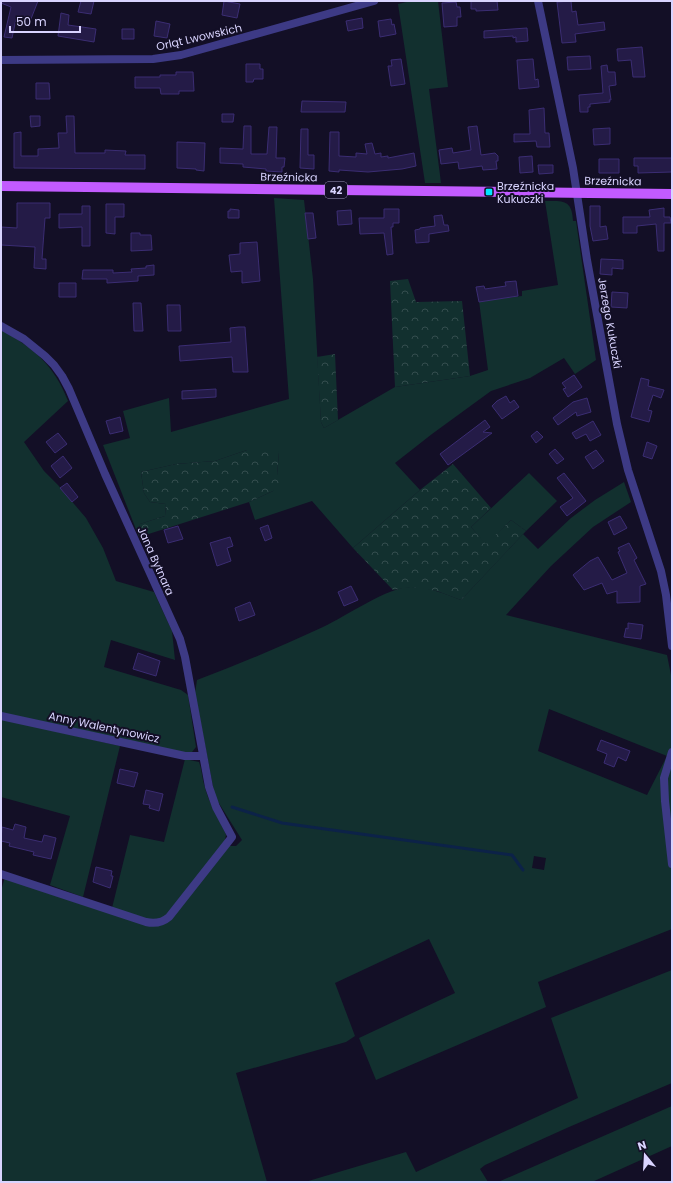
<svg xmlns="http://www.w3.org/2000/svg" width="673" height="1183" viewBox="0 0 673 1183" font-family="Poppins,sans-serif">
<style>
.grass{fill:#12302f;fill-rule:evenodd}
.forest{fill:url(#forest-crowns)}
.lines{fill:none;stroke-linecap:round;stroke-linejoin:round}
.stream{stroke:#0c2248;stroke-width:3}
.building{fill:#241b47;stroke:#3b2d73}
.street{stroke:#3d3a85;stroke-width:8}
.primary{stroke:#c25bff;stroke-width:10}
.poi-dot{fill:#00e5ff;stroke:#130f26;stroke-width:1.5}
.labels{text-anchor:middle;stroke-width:4;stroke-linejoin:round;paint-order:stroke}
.shield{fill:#130f26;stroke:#9e99be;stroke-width:1}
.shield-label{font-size:10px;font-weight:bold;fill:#d9d4ff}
.street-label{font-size:11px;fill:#d9d4ff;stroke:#130f26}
.poi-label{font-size:11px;fill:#d9d4ff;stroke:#130f26;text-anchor:start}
</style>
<defs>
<pattern id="forest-crowns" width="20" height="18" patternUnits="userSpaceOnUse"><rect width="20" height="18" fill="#12302f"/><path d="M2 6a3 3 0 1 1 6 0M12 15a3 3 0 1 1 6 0" fill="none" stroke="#344d4e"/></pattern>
</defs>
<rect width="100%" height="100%" fill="#130f26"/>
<!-- grass -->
<path class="grass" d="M411 1H438L448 87 429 89 441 183H425L398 4Z
M274 198 304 200 313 279 321 422 324 428 395 387 470 376 488 370 479 301 522 296V291L558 285 545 201C563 201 572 199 573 221H576L596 360 575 374 564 358 530 378 491 391 432 434 395 463 420 490 353 548 312 501 255 520 249 502 273 491 277 475 279 452 247 450 215 461 176 464 141 472 144 493 150 502 166 504 165 516 140 524 139 537 103 445 130 438 123 411 169 398 171 432 289 399Z
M1 330C34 348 54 365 68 401L24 442 44 471 58 485 86 518 103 548 116 581 154 592 172 631 175 660 111 640 104 667 181 690 188 695 196 747 192 752 186 753 1 713Z
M529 473 557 501 526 531 511 520 486 545 471 527Z
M624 482 631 502 593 527 551 566 506 615 667 655 672 680V929L538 982 546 1007 376 1080 359 1038 455 993 429 939 335 983 355 1036 346 1042 236 1073 267 1182H1V891L5 877 156 926 229 846H236L242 840 215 797 195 693 197 680C240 664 282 646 323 627 347 616 387 587 411 587 428 587 446 594 461 600L523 534 538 549 571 518 595 500ZM549 709 667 756 647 795 538 751ZM534 856 546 858 544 870 532 868Z
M1 719 120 746 83 897 50 885 70 816 1 797Z
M185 759 199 762C202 770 202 777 204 784 208 801 217 816 225 832L226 835 224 844 166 916 154 921 112 908 130 835 164 842Z
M672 970V1083L569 1127 485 1165 480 1169 488 1182H305L406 1152 416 1172 578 1098 551 1018Z
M672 1106V1146L592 1182H498Z"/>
<!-- forest -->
<path class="forest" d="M408 279 416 302 462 301 470 376 395 387 390 281Z
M335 354 338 420 324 428 321 422 317 357Z
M272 447 279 452 277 475 279 483 273 491 249 502 139 537 140 524 165 516 166 504 150 502 144 493 141 472 176 464 215 461 247 450Z
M453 464 491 508 471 527 486 544 511 520 526 531 461 600 437 591 411 587 393 590 353 548 420 490Z"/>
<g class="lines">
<!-- stream -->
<path class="stream" d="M232 807 282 823 512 855 523 870"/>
</g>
<!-- building -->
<path class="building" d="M1 1H38L29 24 16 19 12 38 4 37 11 7 1 3Z
M81 1H94L91 14 78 12Z
M224 1 240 4 237 18 222 15Z
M471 1H497L498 10 476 11V9H471Z
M571 1 572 12 576 11 578 25 604 22 605 30 575 34 576 42 562 43 557 2Z
M456 2 457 7H460L461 17H457V26L444 27 442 3Z
M61 13 69 15 68 25 96 29 94 42 58 36Z
M362 18 363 28 348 31 346 21Z
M391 19 392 25 394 24 396 34 380 37 378 21Z
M156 21 170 24 167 38 154 36Z
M527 28 528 41 516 42V37L513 38V36L484 38V31Z
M122 29H134V39H122Z
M642 47 645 77H633L631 60 618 61 617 49Z
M590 56 591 69 568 70 567 57Z
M401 59 405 84 391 86 388 66H392L391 60Z
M533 59 535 80 538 79 539 87 519 89 517 60Z
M246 64H260V69H263V79H254L253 82H246Z
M607 65 608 72H615L616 85 609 86 611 100H609L610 102 590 104V107H588V112H580L579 95 603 93 601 66Z
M176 72H193L194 91H179V94H161L160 88H135V77H160V75H176Z
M36 83H49L50 99H36Z
M302 101 346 102 345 112H301Z
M544 108 545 133H549L550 147H537L536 141 514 142V134H530L529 110Z
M222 114H234L233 122H222Z
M30 116H40V126L31 127Z
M66 116H74L75 153H105V150L126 151 125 155H145V169L14 168V133L21 132V156H38V149L59 148 58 133H67Z
M244 126H251V154H267L269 127H277L276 158H285L284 167H282V172L266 171V169L243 167V164L220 163V148L243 149Z
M477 126 481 155 495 153 498 156V161H496L497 169 483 170 482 166 459 169 458 162 441 164 439 150 452 148 453 153 471 150 468 127Z
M610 128V144L594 145 593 129Z
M301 129H308V155H314V169L300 168Z
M330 132H339V156L356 157V153L367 154 365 144 372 143 375 154 381 153V157L388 156V158L414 153 416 166 402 169 368 172 339 170V172L329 171Z
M177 142 205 143 204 171 196 170V169L177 168Z
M532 156 533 172 520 173 519 157Z
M634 158H672V172L638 173V166H634Z
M599 159H619V173H599Z
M538 165H553V173L539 174Z
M17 203H50V218H45L42 259H46V269L34 268 35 247 1 245V227L17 228Z
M106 204H124V217H115V234L106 233Z
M82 206H90V246H82V227L59 228V214H82Z
M590 206H600V227L606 226 608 239 593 241 590 226Z
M664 208V217H670L671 223H664V251H658L656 224 637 226V233H623V217H650L649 210Z
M230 209 239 210V218H228V211H230Z
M384 209H399V223H393V227H391L393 254 387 255 384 233 360 234 359 218H384Z
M351 210 352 224 338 225 337 211Z
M305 213H313L316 238 308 239Z
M442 215 444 225H448L449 231 429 234V242L416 243 415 230 420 229V228L435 226 434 216Z
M131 233H140V235H151L152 250 131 251Z
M257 242 260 281 242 283V271L231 272 229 255 240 254V243Z
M601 259 623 260V269L612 268V275L600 274Z
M154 265V275L138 276V281L107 283V279H82L83 270H113V273L132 272 131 269 146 268V266Z
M516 281 518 296 479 302 476 287 484 286 485 289 506 286 505 282Z
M59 283H76V297H59Z
M612 292 628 293 627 308 611 307Z
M133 303H141L143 331H134Z
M167 305H180L181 331H168Z
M239 327H245L248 372H233L232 357 180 361 179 346 231 342 230 328Z
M574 375 582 387 568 397 563 389 566 388 562 383Z
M641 378 649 380 648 386 664 390 661 398 653 395 648 410 652 411 649 422 631 417Z
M216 389V397L182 399V391Z
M506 396 510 403 514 400 519 407 502 419 492 406 497 401Z
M587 398 591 412 577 416 576 412 558 425 553 418 573 402Z
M120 417 123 431 110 434 106 421Z
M485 420 490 427 483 432 492 433 448 465 440 454Z
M593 421 601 435 590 441 586 434 576 439 572 433Z
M537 431 543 437 536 443 531 436Z
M58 433 67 444 55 453 46 442Z
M647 442 657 446 652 459 643 456Z
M555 449 564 459 557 464 549 454Z
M596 450 604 461 593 469 585 457Z
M63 456 72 468 60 478 51 466Z
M564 473 586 501 567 516 560 507 573 498 557 478Z
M67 483 78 497 72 502 60 488Z
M620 516 627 528 614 535 608 522Z
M268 525 272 538 265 541 260 528Z
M178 526 183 539 168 543 164 530Z
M230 537 233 546 227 548 231 561 217 566 210 543Z
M629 543 637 558 634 560 646 584 640 586V602L617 603V591L607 594 602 583 584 590 573 575 590 561 598 557 612 580 627 573 618 552 620 551 618 548Z
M351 586 358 600 344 606 338 592Z
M250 602 255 615 239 621 235 608Z
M628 623 643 625 641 639 624 637 626 628 628 629Z
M138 653 160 661 156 676 133 669Z
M601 740 630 751 626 761 618 757 614 767 604 763 607 754 597 750Z
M120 769 138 773 134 787 117 783Z
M146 790 163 794 159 811 149 808 150 805 143 804Z
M15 824 26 827 24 838 42 842 44 835 56 838 51 859 33 855 34 852 9 846 10 843 1 841 2 827 13 830Z
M96 867 112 871 111 876H113L110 888 93 882Z"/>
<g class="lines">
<!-- street -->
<path class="street" d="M538 1 573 168 587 260 617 424 628 470 661 571 666 595 672 646
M1 60 153 59 181 55 374 1
M1 326 24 339 45 356 54 365 62 376 69 389 105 474 180 639 185 657 209 787 216 807 232 837 169 917C162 923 155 924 146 922L1 874
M1 716 185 756H202
M672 752 664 778 665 801 672 864"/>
<!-- primary -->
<path class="primary" d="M1 186 672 194"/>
</g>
<!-- markers -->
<rect class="poi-dot" x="485" y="188" width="8" height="8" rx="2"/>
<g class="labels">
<!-- shield labels -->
<rect class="shield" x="325" y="182" width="22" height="16" rx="3"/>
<g class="shield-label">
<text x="336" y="194">42</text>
</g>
<!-- street labels -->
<g class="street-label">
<text transform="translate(199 37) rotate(-13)" y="4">Orląt Lwowskich</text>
<text transform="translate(289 177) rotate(1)" y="4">Brzeźnicka</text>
<text transform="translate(613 181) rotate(1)" y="4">Brzeźnicka</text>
<text transform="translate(610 323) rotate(80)" y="4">Jerzego Kukuczki</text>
<text transform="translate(156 561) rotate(66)" y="4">Jana Bytnara</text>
<text transform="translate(104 727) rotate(12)" y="4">Anny Walentynowicz</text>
</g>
<!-- poi labels -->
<g class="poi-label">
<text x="497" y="190">Brzeźnicka<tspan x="497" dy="13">Kukuczki</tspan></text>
</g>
</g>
<!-- border -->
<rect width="673" height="1183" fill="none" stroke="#d9d4ff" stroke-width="4"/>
<!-- north arrow -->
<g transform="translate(645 1155) rotate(342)" stroke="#130f26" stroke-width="3" paint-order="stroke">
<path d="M0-3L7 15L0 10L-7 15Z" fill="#d9d4ff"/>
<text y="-6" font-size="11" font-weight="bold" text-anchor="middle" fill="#d9d4ff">N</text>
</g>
<!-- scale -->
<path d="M10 26v6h70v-6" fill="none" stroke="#d9d4ff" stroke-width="2"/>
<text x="16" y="26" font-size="12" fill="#d9d4ff" stroke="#130f26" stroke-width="3" paint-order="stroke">50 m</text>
</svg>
